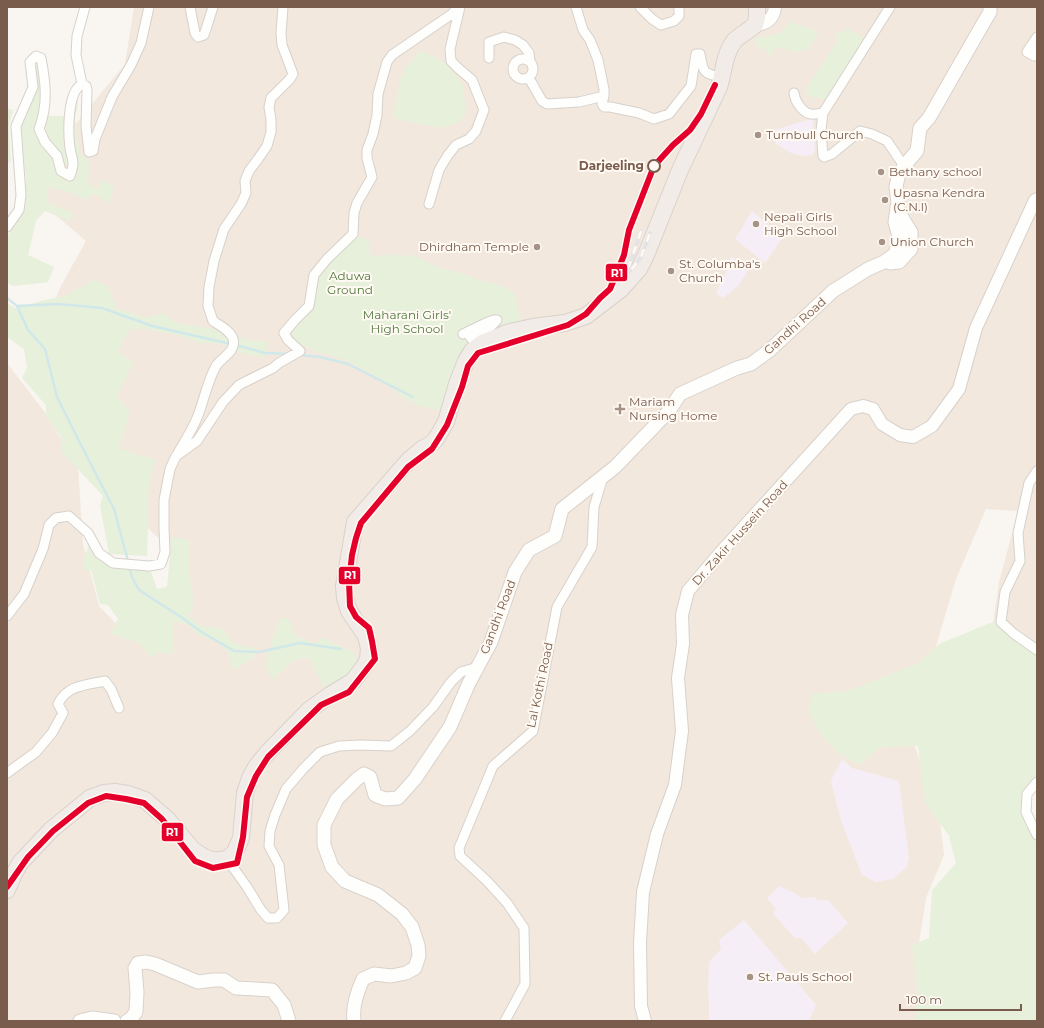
<svg xmlns="http://www.w3.org/2000/svg" width="1044" height="1028" viewBox="0 0 1044 1028" font-family="Montserrat,sans-serif">
<style>
.residential{fill:#f2e8de}
.education{fill:#f6eef6}
.green{fill:#e7f0db}
.lines{fill:none;stroke-linecap:round;stroke-linejoin:round}
.stream{stroke:#d0e8ea;stroke-width:2.5}
.minor-casing{stroke:#d7d1cb;stroke-width:11}
.tertiary-casing{stroke:#d7d1cb;stroke-width:14}
.secondary-casing{stroke:#d9d2cb;stroke-width:15}
.trunk-casing{stroke:#dad1cc;stroke-width:18}
.minor{stroke:#fefefd;stroke-width:9}
.tertiary{stroke:#fefefd;stroke-width:12}
.secondary{stroke:#fefefd;stroke-width:13}
.trunk{stroke:#f2ece8;stroke-width:16}
.rail-casing{stroke:#e6e3e7;stroke-width:4}
.rail{stroke:#fffaf3;stroke-width:2.5;stroke-dasharray:8;stroke-linecap:butt}
.rail-1-casing{stroke:#fffaf3;stroke-width:9}
.rail-1{stroke:#e4002b;stroke-width:6}
.poi-dot{fill:#a69286;stroke:#fffaf3;stroke-width:1.5}
.stop-dot{fill:#fffaf3;stroke:#7a5c4d;stroke-width:2}
.labels{text-anchor:middle;stroke-width:4;stroke-linejoin:round;paint-order:stroke}
.poi-label{font-size:12px;fill:#7a5c4d;stroke:#fffaf3;text-anchor:start}
.stop-label{font-size:12px;font-weight:bold;fill:#7a5c4d;stroke:#fffaf3;text-anchor:end}
.park-label{font-size:12px;fill:#537a41;stroke:#fffaf3}
.street-label{font-size:12px;fill:#7a5c4d;stroke:#fffaf3}
.line-badge{stroke:#fffaf3;stroke-width:1.5}
.badge-label{font-size:11px;text-anchor:middle;font-weight:bold;fill:#fff}
</style>
<rect width="100%" height="100%" fill="#f9f5f0"/>
<!-- residential -->
<path class="residential" d="M134 7H1037V678L990 645 999 582 1018 511 986 509 956 579 910 733 939 813 944 855 926 898 916 962 918 1021H7V363L47 415 78 467 83 544 99 606 128 636 168 623 170 548 121 505 43 326 62 284 86 241 40 202 74 126 125 64Z"/>
<!-- education -->
<path class="education" d="M813 118 815 150 812 155 803 156 791 153 776 144 772 131Z
M752 211 783 237 765 263 735 239Z
M731 256 748 271 738 286 723 298 716 293 726 272Z
M842 759 852 768 899 781 909 857 907 867 893 879 876 882 862 875 841 821 831 781Z
M779 886 795 893 801 898 815 897 817 900H828L848 923 815 954 800 937 796 939 773 914 776 909 767 898Z
M744 920 816 1005 809 1021H709V1005L708 992 709 962 721 949 719 940Z"/>
<!-- green -->
<path class="green" d="M789 19 792 23C803 25 809 26 818 33 815 37 813 44 810 47 800 56 788 50 778 47L768 57 767 50 756 46 754 38C763 37 780 36 785 28 787 26 788 22 789 19Z
M847 27 864 38 828 97 824 101 819 97 814 98 809 96 806 93 807 87 837 42 836 36 840 31 843 32Z
M420 51 433 56 448 66 463 85 466 110 461 120 454 124 438 128 393 118 400 81 405 68Z
M36 61 40 62 42 89 35 132 41 146 52 157 57 171 62 179 70 182 77 166 71 122 75 97 78 103 75 119 80 156H86L89 161 88 184 98 190 101 179 115 187 108 204 95 193 85 200 73 193 49 187 46 202 73 213 70 221 45 211 36 221 28 255 54 267 48 282 33 284 12 286 7 282V238L26 203V178L21 136 22 121 37 84Z
M7 108 13 110 9 126 11 162 7 163Z
M48 116H64V134L68 153 70 167 63 161 59 151 48 138 45 126Z
M358 236 370 241V255L379 256 392 254 418 257 437 267 461 273 479 280 503 286 514 293 522 322 474 344 442 411C433 409 423 408 415 404 397 396 384 380 367 371 358 366 348 362 339 358 320 352 303 351 291 333L304 319 312 307 317 275 342 249Z
M94 280 108 286 117 309 148 318 164 313 176 323 208 328 254 341H269L264 358 240 352 217 343H198L181 336 144 329 129 330 118 352 133 362 117 396 130 412 119 448 137 455 156 459 150 477 147 500 148 527 147 556 109 554 100 505 103 496 62 452 61 437 46 415V405L22 378 27 367 24 349 7 337V303L15 308 41 301 65 296Z
M172 537 190 540 189 572 194 602 189 617 200 625 224 629 232 642 248 647H256L254 658 233 670 228 652 216 642 197 634 188 624 173 621 174 654 158 652 151 657 139 643 111 634 118 619 108 605 100 604 91 570 83 571V562L89 544 97 555 150 569 157 589 167 587Z
M281 617 290 620 295 635 315 644 322 637 337 645 352 651 358 662 349 680 325 690 309 658 296 659 272 680 265 665 271 644Z
M995 622 999 623 1037 653V777L1025 792 1028 825 1037 842V1021H915L917 989 912 945 929 938 932 890 956 863 949 836 925 802 918 746 880 747 860 765 840 754 821 736 813 720 808 708 812 694 847 691 919 663 939 644 990 623Z"/>
<g class="lines">
<!-- stream -->
<path class="stream" d="M7 298 17 306 58 304 102 308 152 326 231 344
M17 306 28 330 45 349 57 397 79 441 114 509 128 561
M236 345 265 353 288 354
M299 355 320 357 348 364 413 397
M129 566 132 577 139 590 181 617 200 631 234 651 259 652 300 643 341 649"/>
<!-- minor casing -->
<g class="minor-casing">
<path id="minor" d="M190 7 195 33 198 37 204 35 207 26 213 7
M576 7 583 30 590 40 598 60 604 89V96
M640 7 652 19 661 25 674 21 679 16V7
M890 7 823 113 821 130 823 156 824 157 832 154 860 131 872 134 887 141 904 166
M1037 37 1027 52 1034 56 1037 51
M489 58V42L504 37 515 40 523 45 529 53 530 61
M513 69a10 10 0 1 1 20 0a10 10 0 1 1-20 0Z
M529 78 542 101 547 104 579 102 604 96 602 104 604 107H610L639 113 654 119 669 114 691 86 696 54H700C703 73 704 74 722 77
M82 84 76 55 77 36 85 7
M794 93C795 101 801 111 810 114 814 115 819 113 823 113
M429 204 439 170 448 155 456 145 469 139 476 131 484 110 472 80 458 68 451 61 450 49 460 7
M7 227 19 210 21 195 16 126 33 87 30 62 36 56 41 58C46 84 48 105 39 129L45 142 57 156 61 171 70 176C71 172 73 168 73 164 73 159 71 154 70 148 68 133 67 92 82 84L86 86 87 90 86 126 89 152 93 151 95 139 112 97 131 65 141 43 149 7
M463 334 488 322 494 320H497C493 325 489 329 483 331 479 333 474 334 470 337L474 341 483 338
M178 453C185 441 192 430 197 418 204 401 207 382 216 366 221 358 237 351 233 339 231 331 219 325 213 321L208 306 209 287 214 261 224 229 241 204 246 193 245 181 249 171 258 159 267 146 271 132V120L269 107 271 98 290 79 293 74 282 45 281 33 283 7
M1037 471 1029 483 1018 533 1020 561 1005 592 1001 622 1013 633 1037 650
M7 616 24 594 43 549 49 525 56 518 69 516 88 533 99 553 113 563 149 566 161 564 165 552 164 528V500L170 469 176 456 197 441 223 402 239 385 273 368 279 363 300 351 288 340 284 333 295 320 309 306 314 275 327 259 353 234 354 213 357 203 372 177 367 158V150L373 134 377 115 378 94 387 62 392 55 452 14 458 7
M7 773 36 752 52 733 63 713 58 704C67 685 86 685 105 681L111 689 119 708
M1037 782 1027 794 1026 812 1032 825 1037 835
M227 859 247 887 261 910 268 918H277L284 910 279 865 269 846 270 831 275 815 286 789 303 769 320 752 339 746 360 745 391 746 410 731 433 707 451 682 461 672 478 667
M505 1021 525 984 524 928 507 903 487 881 460 856 459 848 493 766 533 731 557 607 592 547 594 507 603 477"/>
</g>
<!-- tertiary casing -->
<g class="tertiary-casing">
<path id="tertiary" d="M755 25C766 24 774 19 775 7
M645 1021 641 1006 640 943 643 892 657 834 675 785 682 731 678 678 683 644 682 615 688 591 721 552 851 409 863 406 873 409 882 424 900 435 913 437 932 426 959 389 976 328 1035 200 1037 199"/>
</g>
<!-- secondary casing -->
<g class="secondary-casing">
<path id="secondary" d="M890 263 899 262 911 249V232L904 221 897 207
M80 1021 92 1018 114 1021
M127 1021 130 1020 136 1012 137 992 135 968 138 963 146 962 155 964 198 982 214 980H224L236 988 272 990 284 1005 289 1021
M354 1021C352 1006 357 992 363 979L374 974 391 976 406 973 415 968 419 956 418 945 412 927 402 914 378 895 345 881 332 867 324 845V825L337 799 357 779 364 774 370 777 375 795 385 799 398 798 415 779 450 727 469 683 491 642 515 572 520 564 529 550 555 536 562 509 615 467 669 411 680 394 737 368 751 364 770 350 833 291 868 269 884 262 895 254 900 240 895 222 898 202 896 187 898 177 904 166 917 151 920 128 929 118 980 29 990 12V7"/>
</g>
<!-- trunk casing -->
<g class="trunk-casing">
<path id="trunk" d="M7 890 14 874 20 863 51 830 90 798 104 793 115 792 128 794 145 800 167 819 193 850 204 857 214 861 227 859 235 852 241 838 245 793 250 778 256 767 268 752 309 710 330 695 353 681 363 668 368 660 369 648 366 636 349 611 345 598 344 586 355 522 409 460 422 449 430 445 436 439 446 422 457 384 466 361 472 351 482 343 510 332 533 327 565 323 586 316 621 289 639 269 646 255 680 170 719 87C724 72 724 53 735 40 741 35 749 30 755 25L757 18V7"/>
</g>
<!-- minor -->
<use href="#minor" class="minor"/>
<!-- tertiary -->
<use href="#tertiary" class="tertiary"/>
<!-- secondary -->
<use href="#secondary" class="secondary"/>
<!-- trunk -->
<use href="#trunk" class="trunk"/>
<!-- rail casing -->
<g class="rail-casing">
<path id="rail" d="M641 231 629 266 619 278 610 289 632 269 641 257 650 233
M624 255 625 233 651 164 673 145"/>
</g>
<!-- rail -->
<use href="#rail" class="rail"/>
<!-- rail-1 casing -->
<g class="rail-1-casing">
<path id="rail-1" d="M7 887 28 857 53 831 88 803 106 796 126 799 144 803 162 819 195 861 213 868 237 863 243 837 247 797 256 776 268 757 321 705 349 692 375 659 372 641 369 628 356 617 350 606 349 582 352 555 356 538 361 523 408 467 432 449 447 425 462 387 468 366 478 353 568 325 586 314 600 298 610 289 624 255 629 230 654 166 673 145 690 130 701 114 715 85"/>
</g>
<!-- rail-1 -->
<use href="#rail-1" class="rail-1"/>
</g>
<!-- markers -->
<g class="poi-dot">
<circle cx="758" cy="135" r="4"/>
<circle cx="881" cy="172" r="4"/>
<circle cx="885" cy="200" r="4"/>
<circle cx="756" cy="224" r="4"/>
<circle cx="882" cy="242" r="4"/>
<circle cx="537" cy="247" r="4"/>
<circle cx="671" cy="271" r="4"/>
<path d="M618 403h4v4h4v4h-4v4h-4v-4h-4v-4h4z"/>
<circle cx="750" cy="977" r="4"/>
</g>
<circle class="stop-dot" cx="654" cy="166" r="6"/>
<g class="labels">
<!-- poi labels -->
<g class="poi-label">
<text x="766" y="139">Turnbull Church</text>
<text x="889" y="176">Bethany school</text>
<text x="893" y="197">Upasna Kendra<tspan x="893" dy="14">(C.N.I)</tspan></text>
<text x="764" y="221">Nepali Girls<tspan x="764" dy="14">High School</tspan></text>
<text x="890" y="246">Union Church</text>
<text x="529" y="251" text-anchor="end">Dhirdham Temple</text>
<text x="679" y="268">St. Columba's<tspan x="679" dy="14">Church</tspan></text>
<text x="629" y="406">Mariam<tspan x="629" dy="14">Nursing Home</tspan></text>
<text x="758" y="981">St. Pauls School</text>
</g>
<!-- stop labels -->
<g class="stop-label">
<text x="644" y="170">Darjeeling</text>
</g>
<!-- park labels -->
<g class="park-label">
<text x="350" y="280">Aduwa<tspan x="350" dy="14">Ground</tspan></text>
<text x="407" y="319">Maharani Girls'<tspan x="407" dy="14">High School</tspan></text>
</g>
<!-- street labels -->
<g class="street-label">
<text transform="translate(795 326) rotate(-42)" y="4">Gandhi Road</text>
<text transform="translate(740 533) rotate(-48)" y="4">Dr. Zakir Hussein Road</text>
<text transform="translate(498 617) rotate(-69)" y="4">Gandhi Road</text>
<text transform="translate(540 685) rotate(-78)" y="4">Lal Kothi Road</text>
</g>
</g>
<g class="line-badge">
<rect x="605" y="263" width="23" height="19" rx="4" fill="#e4002b"/>
<rect x="338" y="566" width="23" height="19" rx="4" fill="#e4002b"/>
<rect x="161" y="822" width="23" height="20" rx="4" fill="#e4002b"/>
</g>
<g class="badge-label">
<text x="617" y="277">R1</text>
<text x="350" y="579">R1</text>
<text x="172" y="836">R1</text>
</g>
<!-- border -->
<rect width="1044" height="1028" fill="none" stroke="#7a5c4d" stroke-width="16"/>
<!-- scale -->
<path d="M900 1004v6h121v-6" fill="none" stroke="#7a5c4d" stroke-width="2"/>
<text x="906" y="1004" font-size="12" fill="#7a5c4d" stroke="#fffaf3" stroke-width="3" paint-order="stroke">100 m</text>
</svg>
